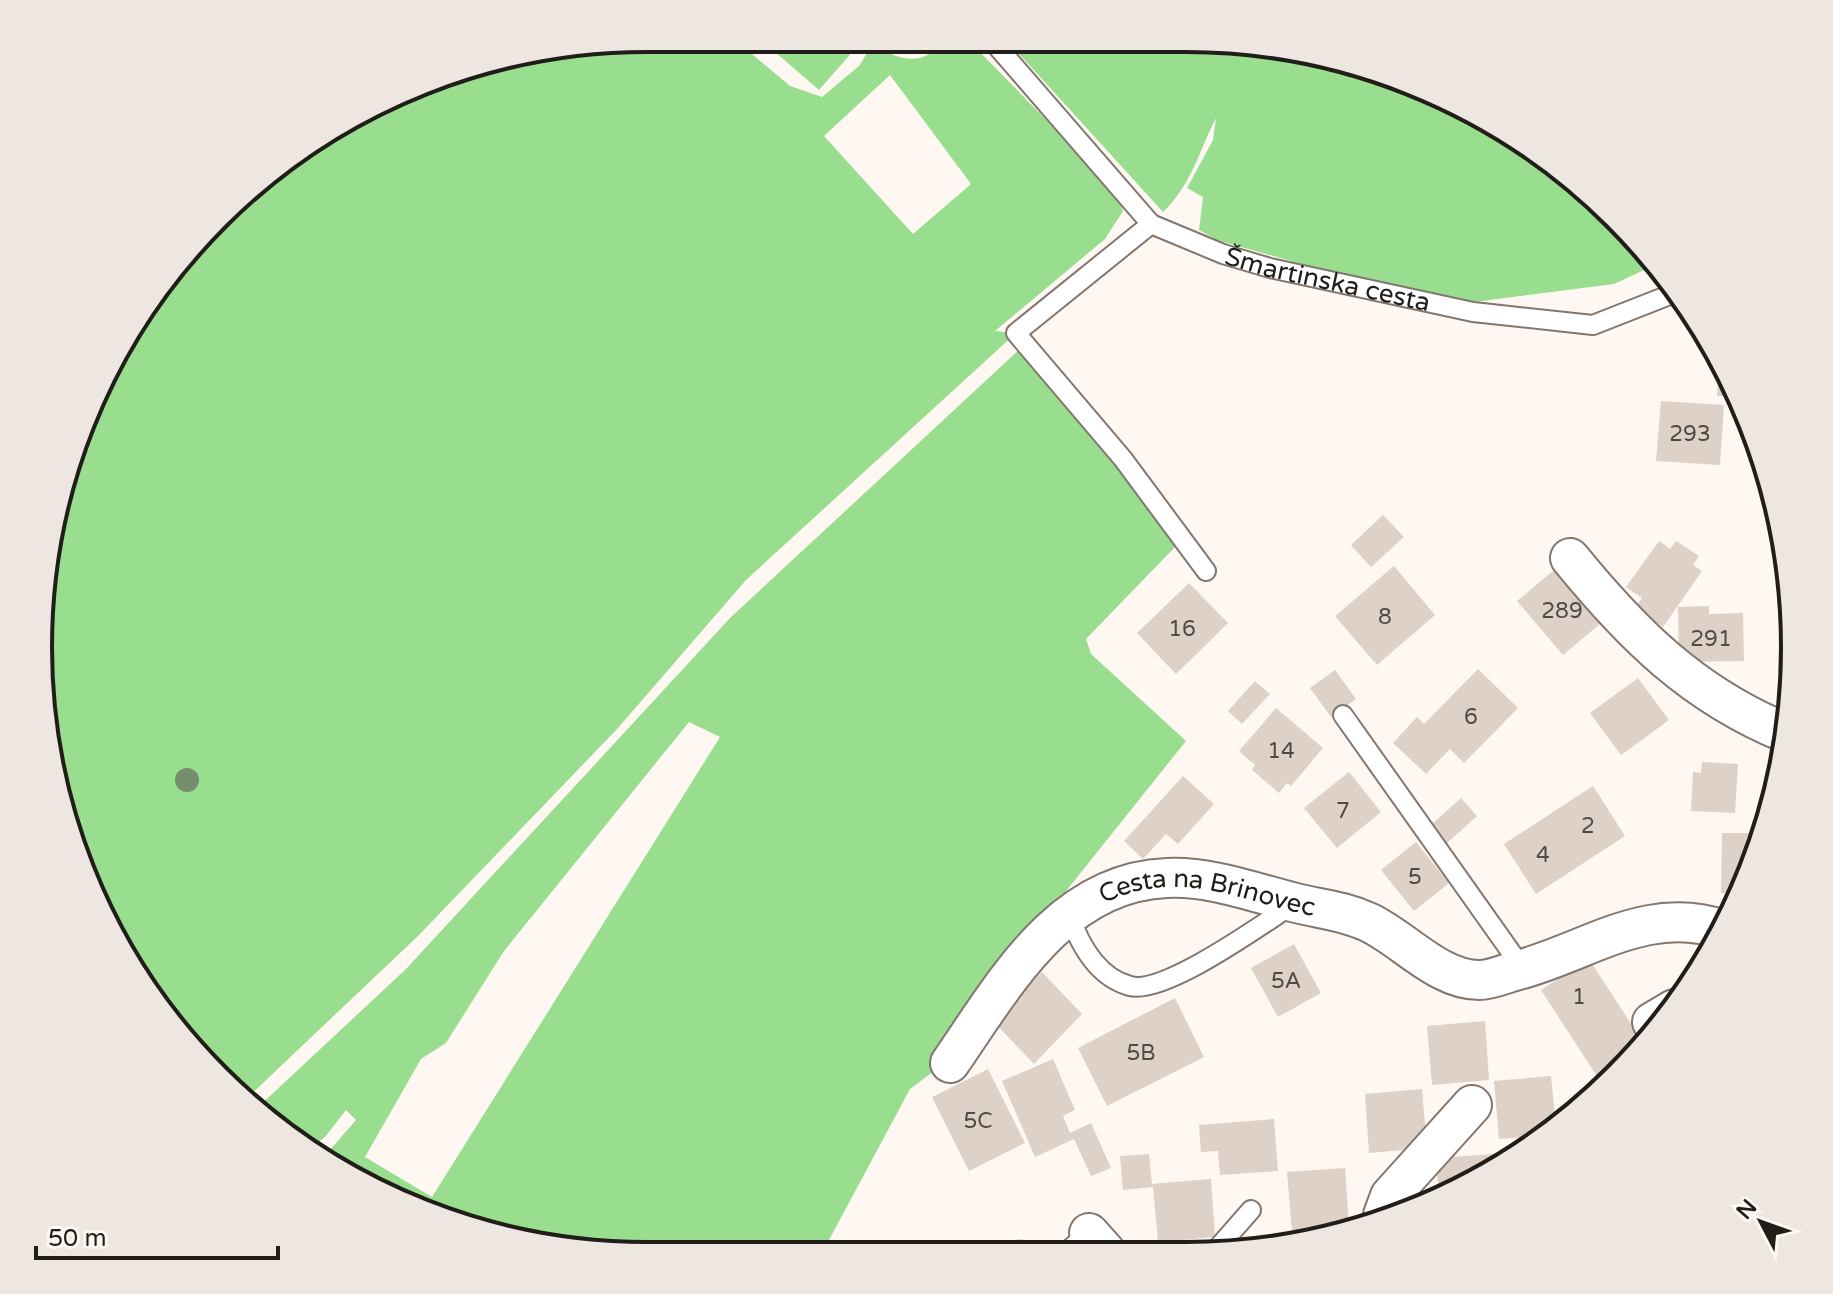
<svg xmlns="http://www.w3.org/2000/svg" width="1833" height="1294" viewBox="0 0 1833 1294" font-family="'Varela Round',sans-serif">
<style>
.green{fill:#99de8f;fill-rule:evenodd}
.building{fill:#ddd1c8}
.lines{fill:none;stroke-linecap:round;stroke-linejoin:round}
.lane-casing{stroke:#827770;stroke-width:22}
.street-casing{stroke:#827770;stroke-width:42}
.lane{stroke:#fff;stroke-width:18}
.street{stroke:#fff;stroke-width:38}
.tree{fill:#778e6e}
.labels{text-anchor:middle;stroke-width:6;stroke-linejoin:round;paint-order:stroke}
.number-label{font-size:22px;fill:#504a45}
.street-label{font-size:26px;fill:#211d19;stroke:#fff7f2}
.rim{fill:none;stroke:#211d19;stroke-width:4}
</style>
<rect width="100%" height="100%" fill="#fff7f2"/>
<!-- green -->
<path class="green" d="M647 38 735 40 790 86 822 97 859 66 872 45C930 77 922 43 972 44L1114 189 1123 211 1105 239 995 331 1016 333 746 580 618 728 419 935 245 1100 189 1049 101 916 43 727V567L85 414 189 246 309 140 489 59ZM890 75 971 184 913 234 824 136Z
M761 40 861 42 819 90Z
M1011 45 1305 50 1491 120 1644 245 1657 264 1614 284 1474 302 1382 287 1217 240 1199 230 1203 197 1187 188 1213 140 1216 118C1200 149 1191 186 1163 212Z
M1020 349 1119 464 1175 547 1086 639 1091 654 1186 741 1023 945 938 1068 910 1089 822 1253 608 1255 490 1235 378 1193 322 1159 356 1120 346 1110 325 1137 308 1150 277 1130 255 1110 406 969 731 617ZM689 722 720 737 432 1197 365 1157 421 1059 446 1043 504 951Z"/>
<!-- building -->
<path class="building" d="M1718 376H1728L1738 396H1717Z
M1661 401 1724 405 1720 465 1656 461Z
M1383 515 1404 537 1371 567 1351 545Z
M1659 541 1670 549 1676 541 1699 556 1693 565 1702 571 1663 627 1635 608 1642 598 1626 587Z
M1394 566 1435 615 1377 665 1335 616Z
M1554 570 1569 587 1576 581 1607 618 1563 655 1517 601Z
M1189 583 1228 623 1176 674 1137 633Z
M1709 606V614L1743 613 1744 661 1679 662 1678 607Z
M1478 669 1518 708 1464 763 1450 749 1426 774 1393 743 1417 717 1424 724Z
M1335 670 1356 699 1331 717 1310 688Z
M1638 678 1669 720 1621 755 1590 713Z
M1255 681 1270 694 1242 724 1228 711Z
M1276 708 1323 748 1291 786 1287 783 1279 793 1252 770 1255 765 1239 751Z
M1702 762 1738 764 1735 813 1691 811 1693 772 1701 773Z
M1349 772 1381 812 1337 848 1304 808Z
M1183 776 1214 804 1178 844 1166 834 1143 859 1124 841Z
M1593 786 1625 836 1536 894 1504 844Z
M1461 798 1477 816 1447 843 1431 825Z
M1722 833H1764L1741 893H1721Z
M1416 842 1449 883 1414 911 1381 870Z
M1294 944 1321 993 1278 1017 1251 968Z
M1589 959 1644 1044 1604 1087 1541 990Z
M1042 972 1082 1014 1034 1064 992 1020Z
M1175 998 1204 1057 1107 1106 1078 1048Z
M1485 1021 1489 1080 1432 1085 1427 1026Z
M1053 1059 1075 1110 1063 1116 1070 1133 1091 1123 1111 1168 1091 1176 1074 1139 1035 1157 1002 1081Z
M988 1069 1025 1143 969 1171 932 1097Z
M1551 1076 1556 1126 1541 1136 1499 1139 1494 1081Z
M1422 1089 1427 1148 1369 1153 1365 1094Z
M1274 1119 1278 1171 1220 1175 1218 1151 1201 1152 1199 1125Z
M1149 1154 1152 1184 1211 1179 1215 1237 1158 1242 1153 1187 1123 1190 1120 1156Z
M1494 1154 1495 1167 1455 1193 1439 1198 1436 1158Z
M1345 1168 1349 1225 1292 1231 1287 1172Z
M1023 1239 1024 1252 966 1253 965 1244Z
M1285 1241V1245L1266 1251H1227V1246Z"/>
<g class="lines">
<!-- lane casing -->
<g class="lane-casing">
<g id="lane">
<path d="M995 44 1151 224"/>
<path id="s1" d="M1206 571 1123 459 1016 333 1151 224 1223 254 1270 268 1473 312 1593 325 1677 292"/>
<path d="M1343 715 1523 969"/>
<path d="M1069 914C1079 943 1096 977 1130 986 1164 995 1261 925 1292 905"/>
<path d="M1215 1251 1251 1210"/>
<path d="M1066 1252 1089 1233"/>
</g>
</g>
<!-- street casing -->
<g class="street-casing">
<g id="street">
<path d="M1570 558C1632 634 1693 695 1786 733"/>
<path d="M1652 1022 1674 1009"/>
<path id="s2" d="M950 1063C1004 985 1060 882 1167 878 1210 876 1252 892 1292 902 1318 909 1342 910 1368 922 1403 938 1438 980 1479 980 1491 980 1504 974 1515 971 1586 953 1647 903 1724 930"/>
<path d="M1383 1215 1390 1196 1472 1105"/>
<path d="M1089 1233 1106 1252"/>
</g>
</g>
<!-- lane -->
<use href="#lane" class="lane"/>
<!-- street -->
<use href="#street" class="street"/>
</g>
<!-- trees -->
<circle class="tree" cx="187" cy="780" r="12"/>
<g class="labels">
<!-- number labels -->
<g class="number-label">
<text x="1690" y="441">293</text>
<text x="1562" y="618">289</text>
<text x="1385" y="624">8</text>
<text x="1182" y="636">16</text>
<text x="1711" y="646">291</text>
<text x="1471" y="724">6</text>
<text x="1281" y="758">14</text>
<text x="1343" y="818">7</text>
<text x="1588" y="833">2</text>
<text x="1543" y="862">4</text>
<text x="1415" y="884">5</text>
<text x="1286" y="988">5A</text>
<text x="1579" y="1004">1</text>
<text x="1141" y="1060">5B</text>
<text x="978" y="1128">5C</text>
</g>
<!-- street labels -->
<g class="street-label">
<text dy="9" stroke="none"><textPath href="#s1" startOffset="664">Šmartinska cesta</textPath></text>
<text dy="9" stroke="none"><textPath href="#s2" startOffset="338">Cesta na Brinovec</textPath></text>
</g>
</g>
<!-- crop -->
<path d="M0 0H1833V1294H0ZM647 52H1186A595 595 0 0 1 1781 647V647A595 595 0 0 1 1186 1242H647A595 595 0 0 1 52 647V647A595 595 0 0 1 647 52Z" fill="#ede6e1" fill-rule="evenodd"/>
<path class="rim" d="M647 52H1186A595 595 0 0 1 1781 647V647A595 595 0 0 1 1186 1242H647A595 595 0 0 1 52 647V647A595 595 0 0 1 647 52Z"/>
<!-- north arrow -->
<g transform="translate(1761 1222) rotate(311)" stroke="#fff7f2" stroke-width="6" paint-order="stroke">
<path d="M0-6L14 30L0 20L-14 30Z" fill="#211d19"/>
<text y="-12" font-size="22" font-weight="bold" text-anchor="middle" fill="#211d19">N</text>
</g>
<!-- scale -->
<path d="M36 1246v12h242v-12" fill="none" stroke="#211d19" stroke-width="4"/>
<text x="48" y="1246" font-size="24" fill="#211d19" stroke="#fff7f2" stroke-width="6" paint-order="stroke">50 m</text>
</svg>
